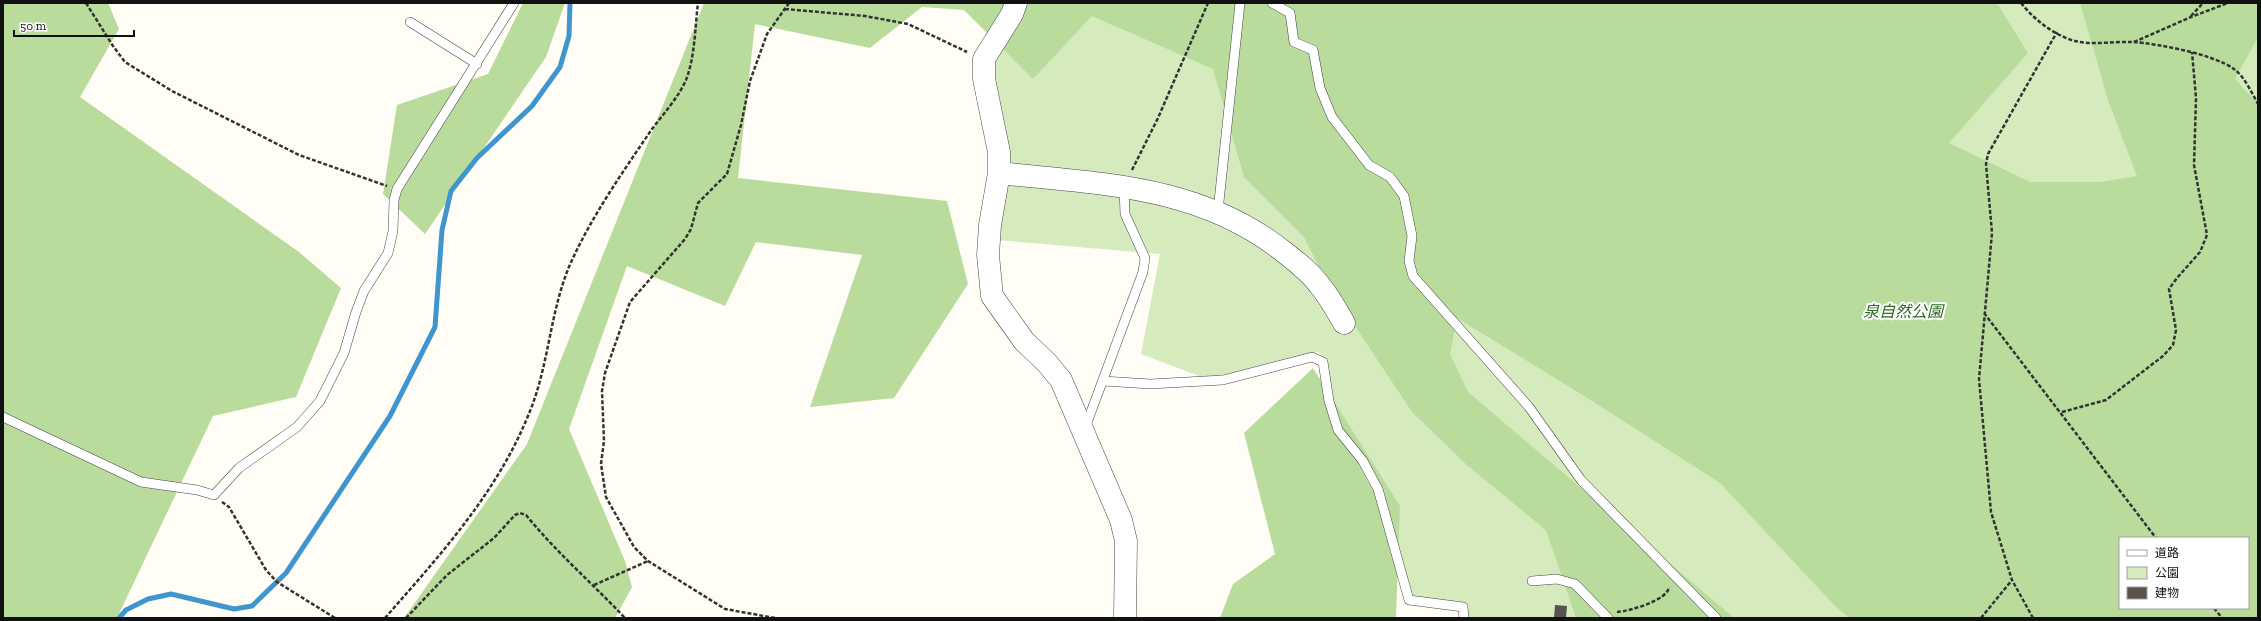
<svg xmlns="http://www.w3.org/2000/svg" width="2261" height="621" viewBox="0 0 2261 621" font-family="'Zilla Slab','Noto Sans JP',serif">
<style>
.green{fill:#d5ebbd;fill-rule:evenodd}
.forest{fill:#b9dc9c;fill-rule:evenodd}
.lines{fill:none;stroke-linecap:round;stroke-linejoin:round}
.stream{stroke:#3f96cf;stroke-width:5}
.building{fill:#5a524d}
.service-casing{stroke:#444;stroke-width:10}
.tertiary-casing{stroke:#444;stroke-width:23}
.path{stroke:#333;stroke-width:2.5;stroke-dasharray:4 2;stroke-linecap:butt}
.service{stroke:#fff;stroke-width:9}
.tertiary{stroke:#fff;stroke-width:22}
.labels{text-anchor:middle;stroke-width:4;stroke-linejoin:round;paint-order:stroke}
.park-label{font-size:16px;font-style:italic;fill:#2f6b1f;stroke:#fff}
</style>
<rect width="100%" height="100%" fill="#fffdf5"/>
<!-- green -->
<path class="green" d="M1024 3H2258V618H1467L1466 609 1412 597 1332 401 1326 363 1321 354 1317 352 1207 379 1141 354 1160 254 997 240 992 77 995 58ZM2120 538H2248V608H2120Z"/>
<!-- forest -->
<path class="forest" d="M3 3H108L119 29 80 97 299 252 341 288 296 397 213 416 117 618H3Z
M523 3H565L546 57 425 234 383 194 397 105 488 74Z
M704 3H1997L2028 53 1949 143 2030 182H2101L2137 176 2109 103 2080 3H2258V37L2235 79 2258 104V618H1849L1834 605 1720 483 1589 399 1457 318 1450 354 1468 392 1734 618H1576L1546 530 1469 467 1412 412 1329 287 1304 237 1244 177 1213 69 1092 16 1033 79 964 10 922 7 870 48 755 24 738 178 947 201 968 284 894 398 810 407 862 255 756 242 725 306 627 266 569 429 625 561 632 587 615 618H404L527 444ZM2120 538H2248V608H2120Z
M1313 368 1400 506 1396 618H1220L1233 584 1275 554 1244 433Z"/>
<g class="lines">
<!-- stream -->
<path class="stream" d="M119 618 126 610 148 599 171 594 234 609 252 606 286 573 390 416 435 327 442 230 451 191 477 158 532 106 560 67 569 36 570 3"/>
</g>
<!-- building -->
<path class="building" d="M1555 605 1567 606 1566 618H1554Z"/>
<g class="lines">
<!-- service casing -->
<g class="service-casing">
<path id="service" d="M1272 3 1290 13 1294 42 1313 50 1320 88 1332 117 1369 165 1390 177 1404 196 1412 236 1409 261 1413 276 1529 407 1581 480 1716 618
M410 22 477 64
M1218 211 1240 3
M1103 381 1150 384 1223 380 1312 357 1323 362 1329 401 1338 430 1363 461 1378 489 1409 600 1463 607 1464 618
M3 417 141 482 197 490 214 495 239 468 297 427 320 401 344 353 356 312 364 291 388 253 393 231 394 200 397 189 514 3
M1085 428 1143 272 1145 258 1125 214 1124 187
M1532 581 1557 579 1575 584 1608 618"/>
</g>
<!-- tertiary casing -->
<g class="tertiary-casing">
<path id="tertiary" d="M1016 3 1012 14 984 59V79L999 152V173L990 225 988 255 992 296 1024 341 1047 363 1061 380 1121 520 1126 541 1125 618
M999 173C1101 184 1200 185 1284 252 1297 262 1311 273 1321 287 1330 298 1337 311 1344 323"/>
</g>
<!-- path -->
<path class="path" d="M86 3 113 46 125 62 172 91 299 155 387 186
M2021 3C2034 19 2048 30 2066 38 2087 47 2112 41 2133 42 2159 44 2213 54 2234 69 2244 76 2252 93 2258 104
M785 9 865 16 908 24 967 52
M2191 16 2203 3
M2134 42 2191 17 2228 3
M1132 170 1158 118 1208 3
M1984 313 2156 538
M2062 412 2106 400 2163 356 2173 345 2176 330 2169 289 2177 278 2200 252 2207 235 2194 165 2196 98 2192 52
M222 502 229 507 266 570 277 582 335 618
M594 585 648 561
M2214 608 2222 618
M1617 612C1630 611 1668 600 1669 587
M385 618C441 554 498 492 530 411 550 362 550 306 573 258 594 213 624 170 652 129 664 113 678 98 686 80 695 57 695 27 698 3
M406 618 447 575 494 538 515 515 520 513 526 515C556 552 592 583 625 618
M775 618 725 609 648 561 634 547 606 497 601 464 604 441 602 391 605 373 630 302 685 239 691 229 698 203 727 174 741 125 750 81 767 34 789 3
M1981 618 2012 580
M2033 618 2012 580 1991 512 1979 379 1992 233 1986 164 1988 154 2057 32"/>
<!-- service -->
<use href="#service" class="service"/>
<!-- tertiary -->
<use href="#tertiary" class="tertiary"/>
</g>
<g class="labels">
<!-- park labels -->
<g class="park-label">
<text x="1903" y="317">泉自然公園</text>
</g>
</g>
<!-- border -->
<rect width="2261" height="621" fill="none" stroke="#111111" stroke-width="8"/>
<!-- legend -->
<rect x="2119" y="537" width="130" height="72" fill="#ffffff" stroke="#a0a0a0"/>
<rect x="2127" y="550" width="20" height="6" fill="#ffffff" stroke="#a0a0a0"/>
<text x="2155" y="557" font-size="12" fill="#111111">道路</text>
<rect x="2127" y="567" width="20" height="12" fill="#d5ebbd" stroke="#a0a0a0"/>
<text x="2155" y="577" font-size="12" fill="#111111">公園</text>
<rect x="2127" y="587" width="20" height="12" fill="#5a524d" stroke="#a0a0a0"/>
<text x="2155" y="597" font-size="12" fill="#111111">建物</text>
<!-- scale -->
<path d="M14 30v6h120v-6" fill="none" stroke="#111111" stroke-width="2"/>
<text x="20" y="30" font-size="12" fill="#111111" stroke="#ffffff" stroke-width="3" paint-order="stroke">50 m</text>
</svg>
